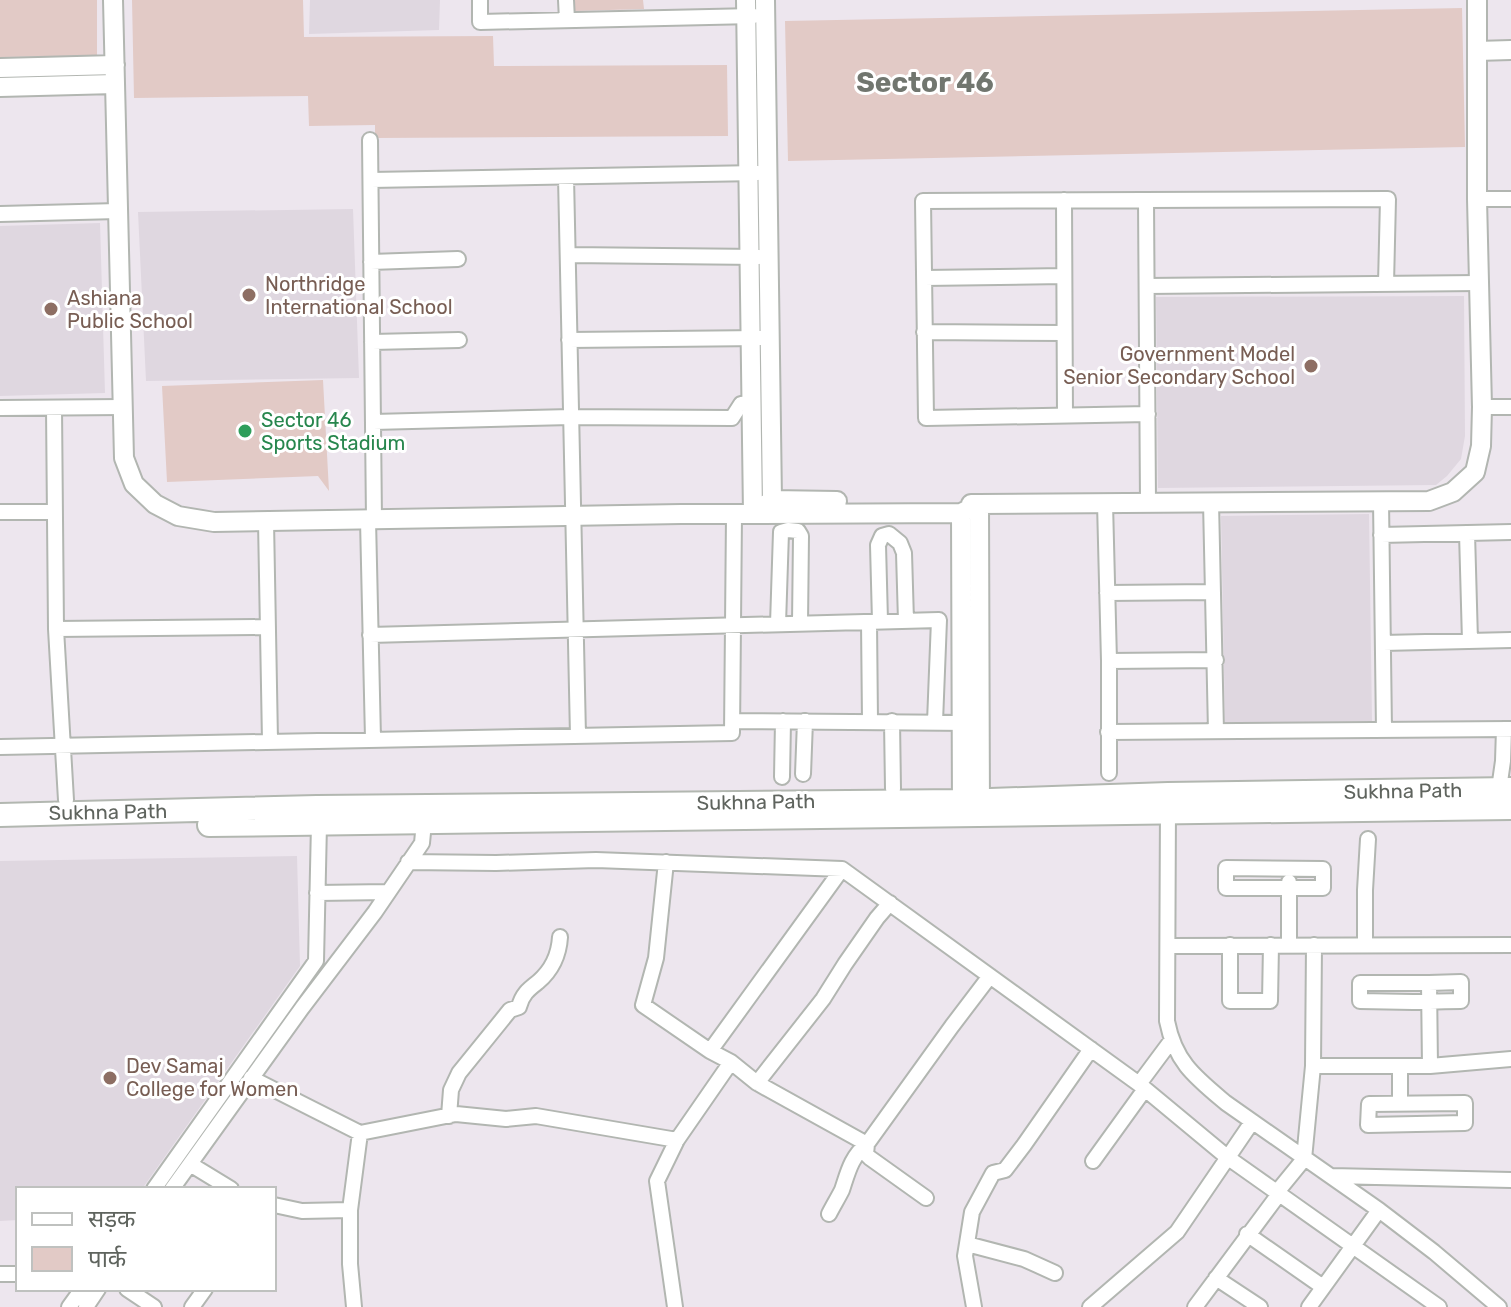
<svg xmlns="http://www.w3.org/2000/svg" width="1511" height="1307" viewBox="0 0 1511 1307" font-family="Rubik,'Noto Sans Devanagari',sans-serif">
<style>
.education{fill:#dfd7e0}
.green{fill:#e2cac6}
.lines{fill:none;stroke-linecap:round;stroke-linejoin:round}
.minor-casing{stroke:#b2b6b1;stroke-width:18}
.tertiary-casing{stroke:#b2b6b1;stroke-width:22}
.secondary-casing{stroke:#b2b7b0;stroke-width:26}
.minor{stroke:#fff;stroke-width:14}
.tertiary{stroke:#fff;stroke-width:18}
.secondary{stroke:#fff;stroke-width:22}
.education-dot{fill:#8d6e63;stroke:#fff;stroke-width:3}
.leisure-dot{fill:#2e9e5b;stroke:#fff;stroke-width:3}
.labels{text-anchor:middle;stroke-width:6;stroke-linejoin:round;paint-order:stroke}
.education-label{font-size:20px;fill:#785e54;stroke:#fff;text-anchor:start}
.leisure-label{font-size:20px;fill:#27864d;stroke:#fff;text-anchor:start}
.street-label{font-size:20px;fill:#5f645e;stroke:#fff}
.district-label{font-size:28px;font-weight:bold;fill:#71766f;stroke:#fff}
</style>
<rect width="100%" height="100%" fill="#ede6ee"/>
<!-- education -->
<path class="education" d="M310 0H440L439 30 309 34Z
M353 209 359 378 146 381 138 212Z
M100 223 105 393 0 396V226Z
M1464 296 1465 436 1461 459 1447 476 1436 485 1158 488 1156 297Z
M1369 514 1372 721 1225 723 1221 516Z
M297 856 300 966 142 1189H18V1220L0 1221V861Z"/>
<!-- green -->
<path class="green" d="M0 0H97V56L0 57Z
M132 0H303L304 37 493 36 494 66 727 65 728 136 375 138V125L309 126 308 96 134 98Z
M573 0H643L644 9 574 11Z
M1462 8 1465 147 788 161 785 21Z
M323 380 329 491 318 476 167 482 162 386Z"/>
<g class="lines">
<!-- minor casing -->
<g class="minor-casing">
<path id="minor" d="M480 0V22L754 16
M566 0 567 20
M370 140 374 520
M566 177 578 736
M371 180 758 173
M1477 199H1511
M1064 200 1065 416
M1146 200 1148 503
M0 214 118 211
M568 255 759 257
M371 262 458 259
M924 278 1064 276
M1147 286 1479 283
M924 332 1064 333
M569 340 761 338
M372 342 459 340
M1482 407H1511
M0 408 123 407
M54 408 56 629 66 800
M1148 414 926 418 923 201 1388 199 1386 284
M373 422 571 417 732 418 741 404 752 403
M1381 501 1384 730
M1211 502 1216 731
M1105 503 1109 661V773
M0 512H55
M368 520 373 739
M266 521 270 741
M1467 533 1470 641
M1381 535 1511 532
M1107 593 1213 592
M880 621 878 545 882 536 889 534 900 543 904 553 906 621
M869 622 870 721
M778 624 781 532 788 530 798 531 801 536 800 623
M56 629 268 627
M370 635 939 620 935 722
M1383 643 1511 640
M1109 661 1216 660
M732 721 971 723
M892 721 893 789
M1108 732 1511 729
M0 747 732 733 734 515
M803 774 805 721
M782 777 783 721
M1499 789 1503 761 1504 729
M1168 807 1167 1021C1175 1062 1195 1077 1226 1103L1379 1210 1434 1252 1499 1307
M408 862 496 863 596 860 842 869 1139 1084 1171 1041
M666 862 656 958 643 1005 710 1051
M1226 868 1323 869V888H1226Z
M1289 882V945
M317 893 388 892
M1230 945V1001H1270L1271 945
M1365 945V890L1368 839
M1169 946 1511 945
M1429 983H1360V1001L1413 1002C1429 1002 1445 1001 1461 1001V982L1429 983 1430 1066
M731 1062 757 1083 823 999 845 964 877 918 890 903
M1313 1066H1430L1511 1059
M1400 1066V1104
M251 1078 360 1133 456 1114 506 1119 536 1116 677 1140
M757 1083 867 1144 952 1026 990 976
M1139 1084 1227 1157 1439 1307
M1465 1103V1123L1368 1125 1369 1104Z
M449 1116 451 1090 459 1073 510 1010 519 1007C522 994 529 989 538 982 552 970 559 954 560 937
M867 1144 866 1154 870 1158 926 1198
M1093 1161 1145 1089
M190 1164 231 1189
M1331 1176 1511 1180
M154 1189 316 961 319 824
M172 1189 302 1008 375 912 422 843 424 822
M274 1205 302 1211 350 1210
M829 1214C833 1206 838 1198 842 1190 848 1172 851 1157 867 1144
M1247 1234 1323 1287
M967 1244 1024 1259 1055 1273
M0 1274H18
M1216 1278 1260 1307
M127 1289 154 1307
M69 1307 82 1289
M86 1307 98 1289
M192 1307 205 1289
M354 1307 350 1264V1210L360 1133
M675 1307 657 1181 677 1140 731 1062 710 1051 842 869
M974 1307 965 1256 972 1212 993 1173 1005 1170 1024 1145 1091 1049
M1090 1307 1177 1232 1252 1122
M1195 1307 1276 1198 1277 1192 1304 1159 1313 1066 1314 945
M1309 1307 1379 1210"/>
</g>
<!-- tertiary casing -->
<g class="tertiary-casing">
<path id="tertiary" d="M113 0 124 458 134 484 155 504 178 516 214 522 681 514H753L772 500 837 501
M746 0 753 514 961 513 979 504 1429 501 1453 492 1475 472 1481 446 1482 407 1477 199V0
M765 0 772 500
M1477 51 1511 50
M0 68 115 65
M0 87 115 84
M971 504H979L980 814
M961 513 962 814"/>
</g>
<!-- secondary casing -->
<g class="secondary-casing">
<path id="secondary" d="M0 815 317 807 962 801 1168 794 1511 789
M209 825C643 820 1077 815 1511 808"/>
</g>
<!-- minor -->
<use href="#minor" class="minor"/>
<!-- tertiary -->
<use href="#tertiary" class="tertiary"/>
<!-- secondary -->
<use href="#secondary" class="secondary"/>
</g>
<!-- markers -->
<g class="education-dot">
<circle cx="249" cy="295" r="8"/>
<circle cx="51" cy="309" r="8"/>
<circle cx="1311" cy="366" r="8"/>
<circle cx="110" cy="1078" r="8"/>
</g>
<circle class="leisure-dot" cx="245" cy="431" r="8"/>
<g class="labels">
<!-- education labels -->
<g class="education-label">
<text x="265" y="291">Northridge<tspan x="265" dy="23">International School</tspan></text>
<text x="67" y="305">Ashiana<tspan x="67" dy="23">Public School</tspan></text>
<text x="1295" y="361" text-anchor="end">Government Model<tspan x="1295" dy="23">Senior Secondary School</tspan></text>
<text x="126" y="1073">Dev Samaj<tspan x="126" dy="23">College for Women</tspan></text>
</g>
<!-- leisure labels -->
<g class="leisure-label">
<text x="261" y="427">Sector 46<tspan x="261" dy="23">Sports Stadium</tspan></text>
</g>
<!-- street labels -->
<g class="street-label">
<text transform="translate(1403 791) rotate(-1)" y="7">Sukhna Path</text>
<text transform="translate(756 802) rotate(-1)" y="7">Sukhna Path</text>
<text transform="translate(108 812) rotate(-1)" y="7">Sukhna Path</text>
</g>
<!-- district labels -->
<g class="district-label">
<text x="925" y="92">Sector 46</text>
</g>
</g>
<!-- legend -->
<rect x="16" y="1187" width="260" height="104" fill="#ffffff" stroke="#bfc1bf" stroke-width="2"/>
<rect x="32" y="1213" width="40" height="12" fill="#ffffff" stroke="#bfc1bf" stroke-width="2"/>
<text x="88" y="1227" font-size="24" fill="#5f645e">सड़क</text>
<rect x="32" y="1247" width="40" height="24" fill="#e2cac6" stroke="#bfc1bf" stroke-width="2"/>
<text x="88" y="1267" font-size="24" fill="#5f645e">पार्क</text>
</svg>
